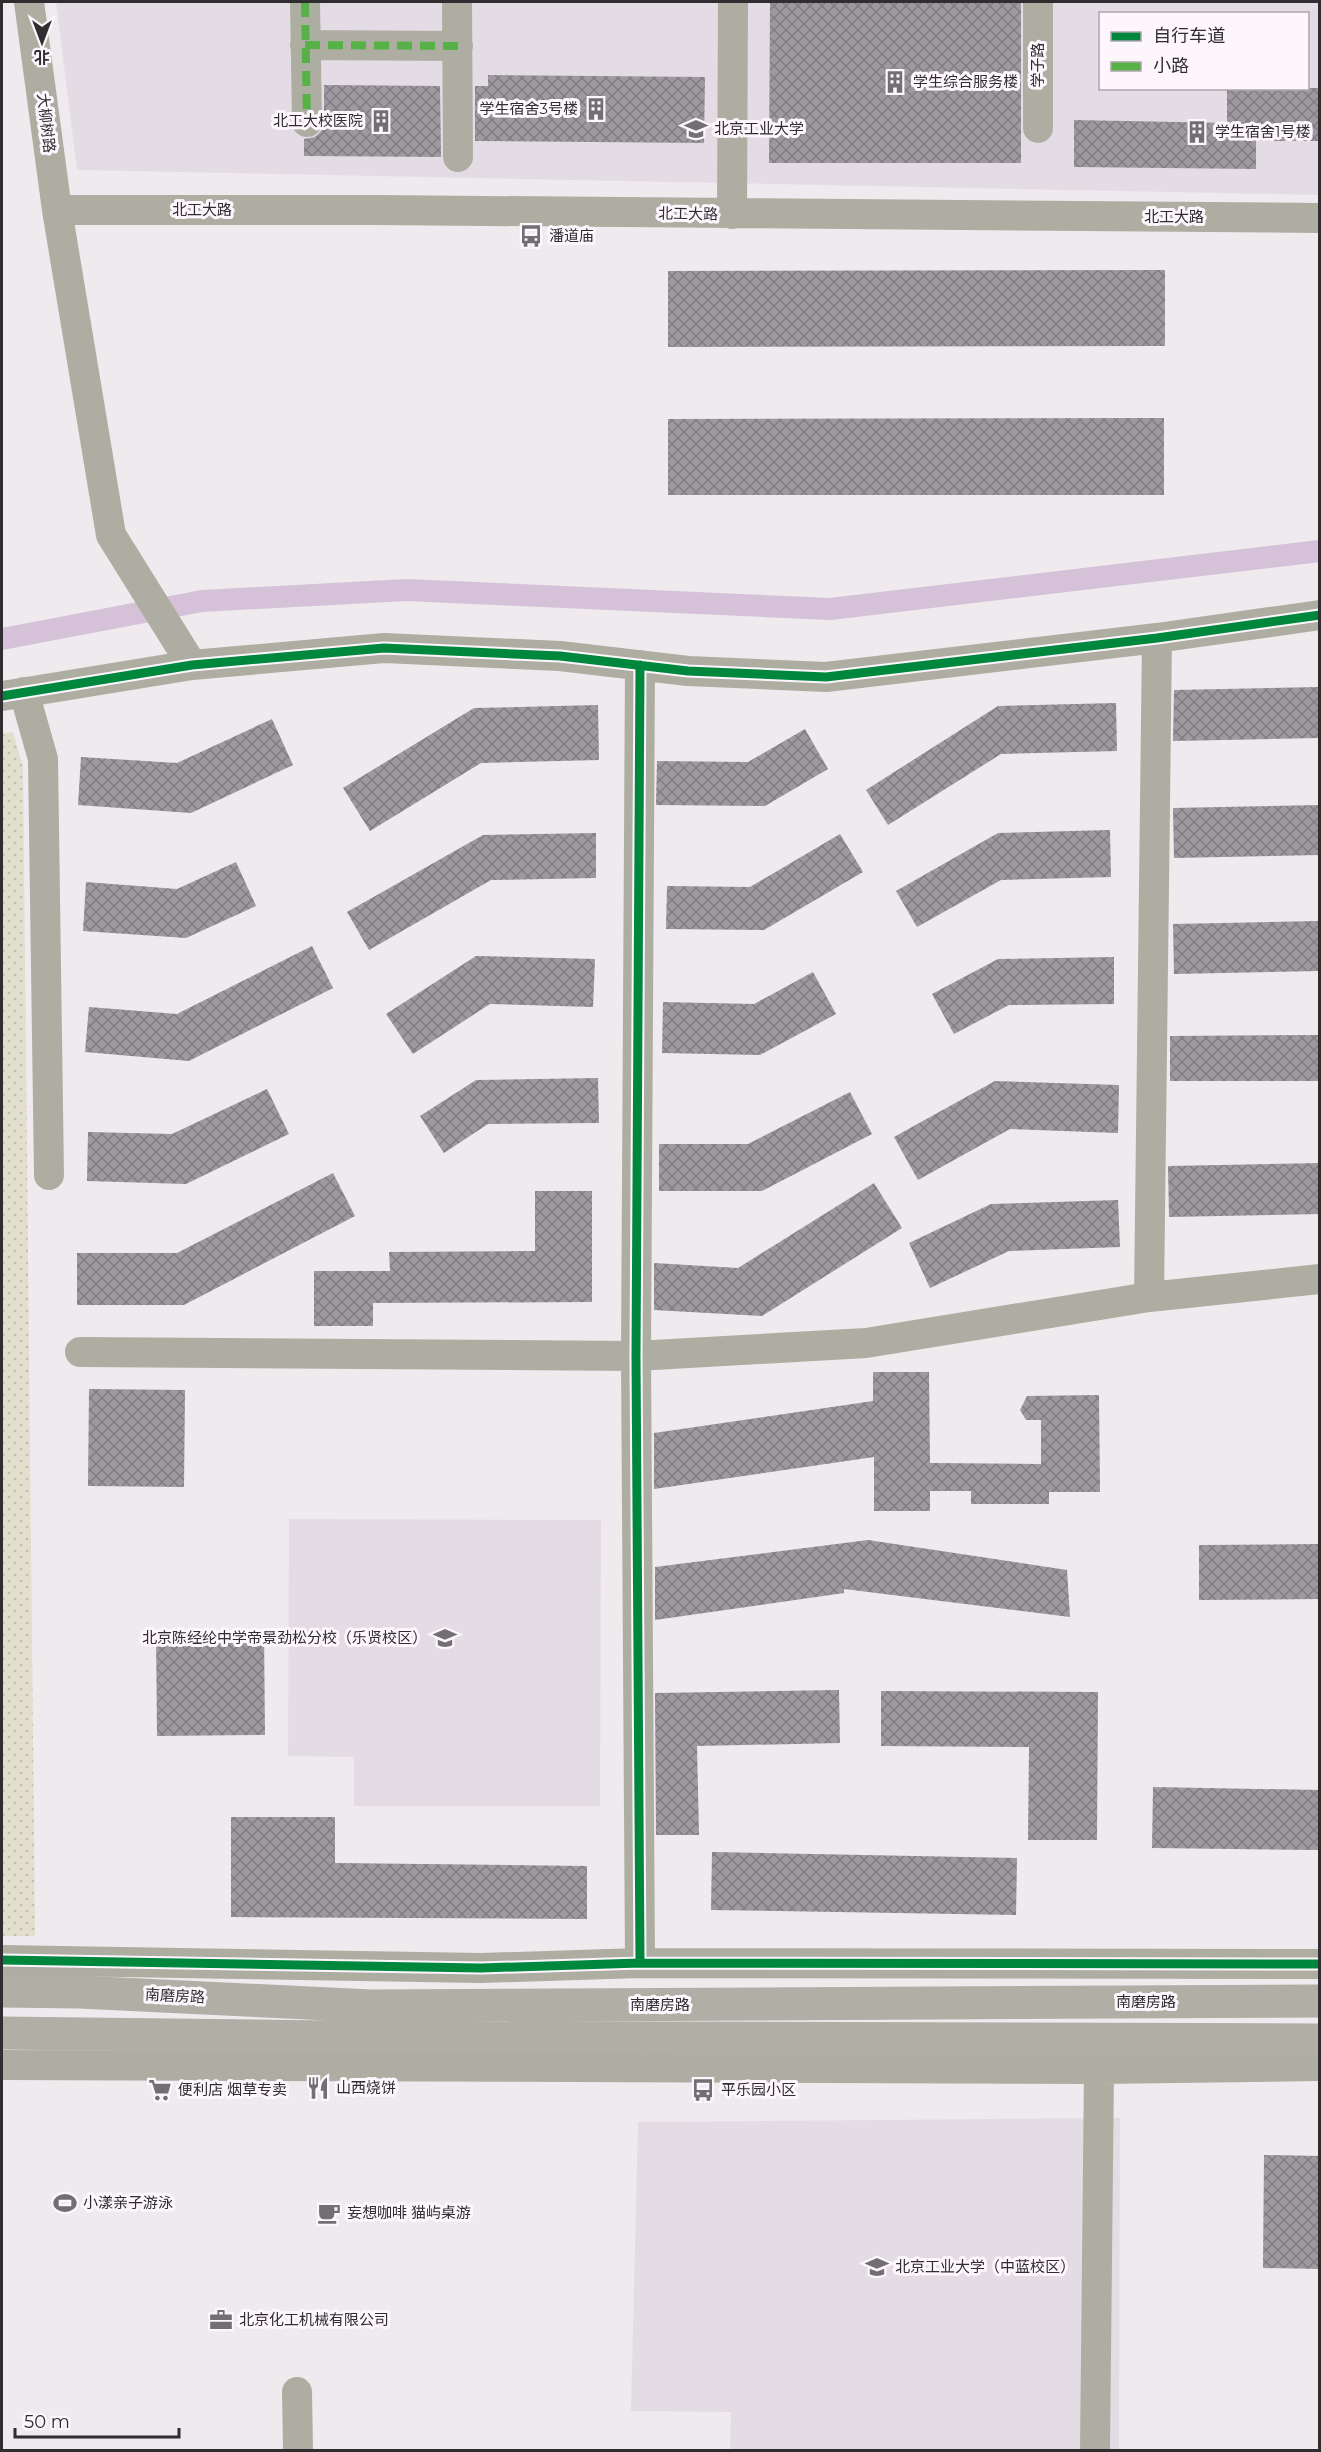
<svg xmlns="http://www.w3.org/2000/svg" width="1321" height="2452" viewBox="0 0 1321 2452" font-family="Montserrat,'Noto Sans SC',sans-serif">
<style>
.built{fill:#e4dce5;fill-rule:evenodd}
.green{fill:url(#green-dots)}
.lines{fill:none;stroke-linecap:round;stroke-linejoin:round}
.canal{stroke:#d5c2d8;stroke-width:22}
.building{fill:url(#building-cross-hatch)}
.minor{stroke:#aeada2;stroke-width:30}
.major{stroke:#b0aea5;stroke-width:33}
.quiet{stroke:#56b246;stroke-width:8;stroke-dasharray:15 8;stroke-linecap:butt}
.cycleway-casing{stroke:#fdf6fd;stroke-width:13}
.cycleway{stroke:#00873e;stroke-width:9}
.labels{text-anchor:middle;stroke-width:6;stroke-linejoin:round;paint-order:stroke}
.street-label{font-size:15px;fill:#2f2d30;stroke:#fdf6fd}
.poi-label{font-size:15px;fill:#2f2d30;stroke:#fdf6fd;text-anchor:start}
</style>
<defs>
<pattern id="green-dots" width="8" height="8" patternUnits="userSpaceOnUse" patternTransform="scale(1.5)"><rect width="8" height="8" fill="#e2dfce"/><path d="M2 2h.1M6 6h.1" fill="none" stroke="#c2c0b1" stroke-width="1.8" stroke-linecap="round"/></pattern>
<pattern id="building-cross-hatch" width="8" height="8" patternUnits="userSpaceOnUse" patternTransform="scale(1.5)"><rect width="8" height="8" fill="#9e989f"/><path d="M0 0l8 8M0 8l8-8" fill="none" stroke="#817c82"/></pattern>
</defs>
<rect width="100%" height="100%" fill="#eeeaee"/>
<!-- built -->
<path class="built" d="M56 2H1319V195L77 170ZM1100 14H1308V88H1100Z
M289 1519 601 1520 600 1806H354V1757L288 1756Z
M1120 2118 1119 2450H730L731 2412 631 2411 638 2122Z"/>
<!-- green -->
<path class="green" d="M13 732 23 767 35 1936H2V734Z"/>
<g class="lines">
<!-- canal -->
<path class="canal" d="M2 639 202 601 407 590 830 609 1320 551"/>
</g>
<!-- building -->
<path class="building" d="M770 2H1021V163H769Z
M488 75 705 77 704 143 475 141V86H488Z
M324 85 440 86 441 157 304 156V139L315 137 322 130 324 122Z
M1227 88H1320V141H1256V169L1074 167V120L1227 123Z
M1165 270V346L668 347V271Z
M1164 418V495H668V419Z
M1320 687V738L1173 741 1174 690Z
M1116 703 1117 751 1001 754 888 825 866 790 998 706Z
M598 705 599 760 481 763 370 831 343 788 474 708Z
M272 719 293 765 191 813 78 805 81 757 177 763Z
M805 729 828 769 765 806 656 805 657 761 748 762Z
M1320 805V855L1174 858 1173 808Z
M1110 830 1111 877 1001 880 917 927 896 891 998 833Z
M596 833V878L491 880 369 950 347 912 483 835Z
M840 834 863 872 764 930 666 929 667 886 750 887Z
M236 862 256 906 186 938 83 931 86 882 177 889Z
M1320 921V971L1174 974 1173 924Z
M312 946 333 988 189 1061 85 1052 89 1007 177 1014Z
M476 956 595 959 593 1007 490 1004 413 1054 386 1014Z
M1114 957V1004L1009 1005 954 1034 932 994 998 959Z
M813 972 836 1014 760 1055 662 1053 663 1002 754 1004Z
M1320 1035V1081H1170V1036Z
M598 1078 599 1123 488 1124 444 1153 420 1116 476 1080Z
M995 1081 1119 1085 1118 1133 1010 1129 918 1180 894 1137Z
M267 1089 289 1134 186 1184 87 1181 88 1132 172 1134Z
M850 1092 872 1134 762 1191H659V1144H748Z
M1320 1163V1214L1169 1217 1168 1166Z
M333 1173 355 1216 184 1305H77V1253H177Z
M874 1183 902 1228 762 1316 654 1310V1263L738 1268Z
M535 1191H592V1302L373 1303V1326H314V1271H390L389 1252 535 1251Z
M1118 1200 1120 1247 1009 1251 930 1288 909 1243 991 1204Z
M873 1372H929L930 1463 1041 1464V1420H1026L1020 1410 1027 1396 1099 1395 1100 1492H1049V1504H971V1491H930V1511H874V1457L654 1489V1433L873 1401Z
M89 1389 185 1390 184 1487 88 1486Z
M868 1540 1067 1570 1070 1617 844 1589V1593L655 1620V1567Z
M1320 1544V1599L1199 1600V1545Z
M264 1632 265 1735 157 1736 156 1633Z
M839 1690 840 1743 697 1746 699 1835H656L655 1693Z
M881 1691 1098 1692 1097 1840H1028L1029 1747 881 1746Z
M1153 1787 1319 1790V1850L1152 1848Z
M231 1817H335V1863L587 1866V1919L231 1917Z
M712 1852 1017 1858 1016 1915 711 1910Z
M1264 2155 1320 2156V2269L1263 2268Z"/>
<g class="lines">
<!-- minor -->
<path class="minor" d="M29 2 57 210 111 535 192 665
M305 2 307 122
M457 2 458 157
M305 45 458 46
M1038 128V2
M57 210H377L1320 218
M732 214 733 2
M24 692 43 759 49 1175
M2 696 192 665 384 648 560 656 688 671 826 677 1157 638 1320 615
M1149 1297 1157 638
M80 1352 636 1356 866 1343 1149 1297 1320 1279
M2 1960 481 1968 640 1963 1320 1964
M640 1963 636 1356 640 665
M2 2065 1099 2069 1320 2066
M297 2392 298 2450
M1095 2450 1099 2069"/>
<!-- major -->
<path class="major" d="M2 1991 79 1992 371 2006 1320 2001
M2 2033 331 2037 1320 2040"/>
<!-- quiet -->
<path class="quiet" d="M305 2 307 122
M305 45 458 46"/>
<!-- cycleway casing -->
<g class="cycleway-casing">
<path id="cycleway" d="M2 696 192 665 384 648 560 656 688 671 826 677 1157 638 1320 615
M2 1960 481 1968 640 1963 1320 1964
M640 1963 636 1356 640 665"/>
</g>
<!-- cycleway -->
<use href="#cycleway" class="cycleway"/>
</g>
<!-- icons -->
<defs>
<g id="building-bare" transform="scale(1.8)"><path d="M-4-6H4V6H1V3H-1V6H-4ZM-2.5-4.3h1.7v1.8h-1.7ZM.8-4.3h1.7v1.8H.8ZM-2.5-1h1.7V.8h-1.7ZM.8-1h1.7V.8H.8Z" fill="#726f72" stroke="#fdf6fd" stroke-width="2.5" paint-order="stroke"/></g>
<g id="university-bare" transform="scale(1.8)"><path d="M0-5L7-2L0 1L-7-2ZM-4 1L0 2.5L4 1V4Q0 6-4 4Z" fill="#726f72" stroke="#fdf6fd" stroke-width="2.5" paint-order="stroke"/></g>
<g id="bus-bare" transform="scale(1.8)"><path d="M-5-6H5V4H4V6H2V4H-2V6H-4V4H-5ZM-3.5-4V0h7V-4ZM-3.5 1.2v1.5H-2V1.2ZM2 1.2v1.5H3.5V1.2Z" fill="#726f72" stroke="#fdf6fd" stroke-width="2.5" paint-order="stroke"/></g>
<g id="school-bare" transform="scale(1.8)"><path d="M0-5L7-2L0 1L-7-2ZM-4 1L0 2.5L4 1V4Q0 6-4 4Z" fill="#726f72" stroke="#fdf6fd" stroke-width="2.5" paint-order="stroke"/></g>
<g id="restaurant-bare" transform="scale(1.8)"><path d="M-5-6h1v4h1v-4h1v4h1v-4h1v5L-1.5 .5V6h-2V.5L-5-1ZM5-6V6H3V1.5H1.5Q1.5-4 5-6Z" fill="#726f72" stroke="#fdf6fd" stroke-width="2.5" paint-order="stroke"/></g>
<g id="supermarket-bare" transform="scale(1.8)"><path d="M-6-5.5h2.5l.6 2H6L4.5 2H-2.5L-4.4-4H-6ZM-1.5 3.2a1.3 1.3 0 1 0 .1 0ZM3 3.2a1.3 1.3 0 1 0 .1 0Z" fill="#726f72" stroke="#fdf6fd" stroke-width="2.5" paint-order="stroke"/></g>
<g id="stadium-bare" transform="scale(1.8)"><path d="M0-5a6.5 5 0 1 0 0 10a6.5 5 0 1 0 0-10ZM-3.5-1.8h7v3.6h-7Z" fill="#726f72" stroke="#fdf6fd" stroke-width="2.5" paint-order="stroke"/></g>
<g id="cafe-bare" transform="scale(1.8)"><path d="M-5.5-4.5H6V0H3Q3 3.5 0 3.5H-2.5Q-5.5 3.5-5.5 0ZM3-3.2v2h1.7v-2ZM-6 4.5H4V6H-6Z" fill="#726f72" stroke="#fdf6fd" stroke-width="2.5" paint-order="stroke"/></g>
<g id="office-bare" transform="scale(1.8)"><path d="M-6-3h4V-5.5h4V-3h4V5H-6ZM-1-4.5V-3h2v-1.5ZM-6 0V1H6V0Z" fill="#726f72" stroke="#fdf6fd" stroke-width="2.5" paint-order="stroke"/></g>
</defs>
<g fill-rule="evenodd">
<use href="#building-bare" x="895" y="82"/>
<use href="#building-bare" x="596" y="109"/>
<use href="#building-bare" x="381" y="121"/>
<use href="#university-bare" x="696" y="129"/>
<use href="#building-bare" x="1197" y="132"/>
<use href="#bus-bare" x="531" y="236"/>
<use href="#school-bare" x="445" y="1638"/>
<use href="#restaurant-bare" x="318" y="2088"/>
<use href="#supermarket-bare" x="160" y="2090"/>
<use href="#bus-bare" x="703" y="2090"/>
<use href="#stadium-bare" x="65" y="2203"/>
<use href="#cafe-bare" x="329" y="2213"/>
<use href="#university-bare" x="877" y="2267"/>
<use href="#office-bare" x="221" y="2320"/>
</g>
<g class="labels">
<!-- street labels -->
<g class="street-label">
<text transform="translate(1038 65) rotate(-90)" y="5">学子路</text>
<text transform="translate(46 123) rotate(83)" y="5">大柳树路</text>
<text x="202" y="215">北工大路</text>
<text transform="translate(688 214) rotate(1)" y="5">北工大路</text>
<text x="1174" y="222">北工大路</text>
<text transform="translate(175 1996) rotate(3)" y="5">南磨房路</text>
<text x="1146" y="2007">南磨房路</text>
<text x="660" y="2010">南磨房路</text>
</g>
<!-- poi labels -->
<g class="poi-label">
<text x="913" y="87">学生综合服务楼</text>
<text x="578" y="114" text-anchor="end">学生宿舍3号楼</text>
<text x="363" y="126" text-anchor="end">北工大校医院</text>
<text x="714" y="134">北京工业大学</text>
<text x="1215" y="137">学生宿舍1号楼</text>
<text x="549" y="241">潘道庙</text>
<text x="427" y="1643" text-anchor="end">北京陈经纶中学帝景劲松分校（乐贤校区）</text>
<text x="336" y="2093">山西烧饼</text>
<text x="178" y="2095">便利店 烟草专卖</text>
<text x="721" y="2095">平乐园小区</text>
<text x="83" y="2208">小漾亲子游泳</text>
<text x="347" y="2218">妄想咖啡 猫屿桌游</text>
<text x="895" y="2272">北京工业大学（中蓝校区）</text>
<text x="239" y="2325">北京化工机械有限公司</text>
</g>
</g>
<!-- border -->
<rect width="1321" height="2452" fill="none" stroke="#2f2d30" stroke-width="6"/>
<!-- legend -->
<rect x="1099" y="12" width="210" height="78" fill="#fdf6fd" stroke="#aba6ab" stroke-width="1.5"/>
<rect x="1111" y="32" width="30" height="9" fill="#00873e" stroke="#aba6ab" stroke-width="1.5"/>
<text x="1153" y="42" font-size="18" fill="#2f2d30">自行车道</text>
<rect x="1111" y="62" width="30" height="9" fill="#56b246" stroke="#aba6ab" stroke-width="1.5"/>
<text x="1153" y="72" font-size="18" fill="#2f2d30">小路</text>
<!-- north arrow -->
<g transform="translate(42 42) rotate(180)" stroke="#fdf6fd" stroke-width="4.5" paint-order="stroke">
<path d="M0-4.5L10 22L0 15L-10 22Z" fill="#2f2d30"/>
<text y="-9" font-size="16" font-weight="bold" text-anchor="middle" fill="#2f2d30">北</text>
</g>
<!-- scale -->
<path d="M15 2428v9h164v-9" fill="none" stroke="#2f2d30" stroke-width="3"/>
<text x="24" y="2428" font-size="18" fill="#2f2d30" stroke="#fdf6fd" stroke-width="4.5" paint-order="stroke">50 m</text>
</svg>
